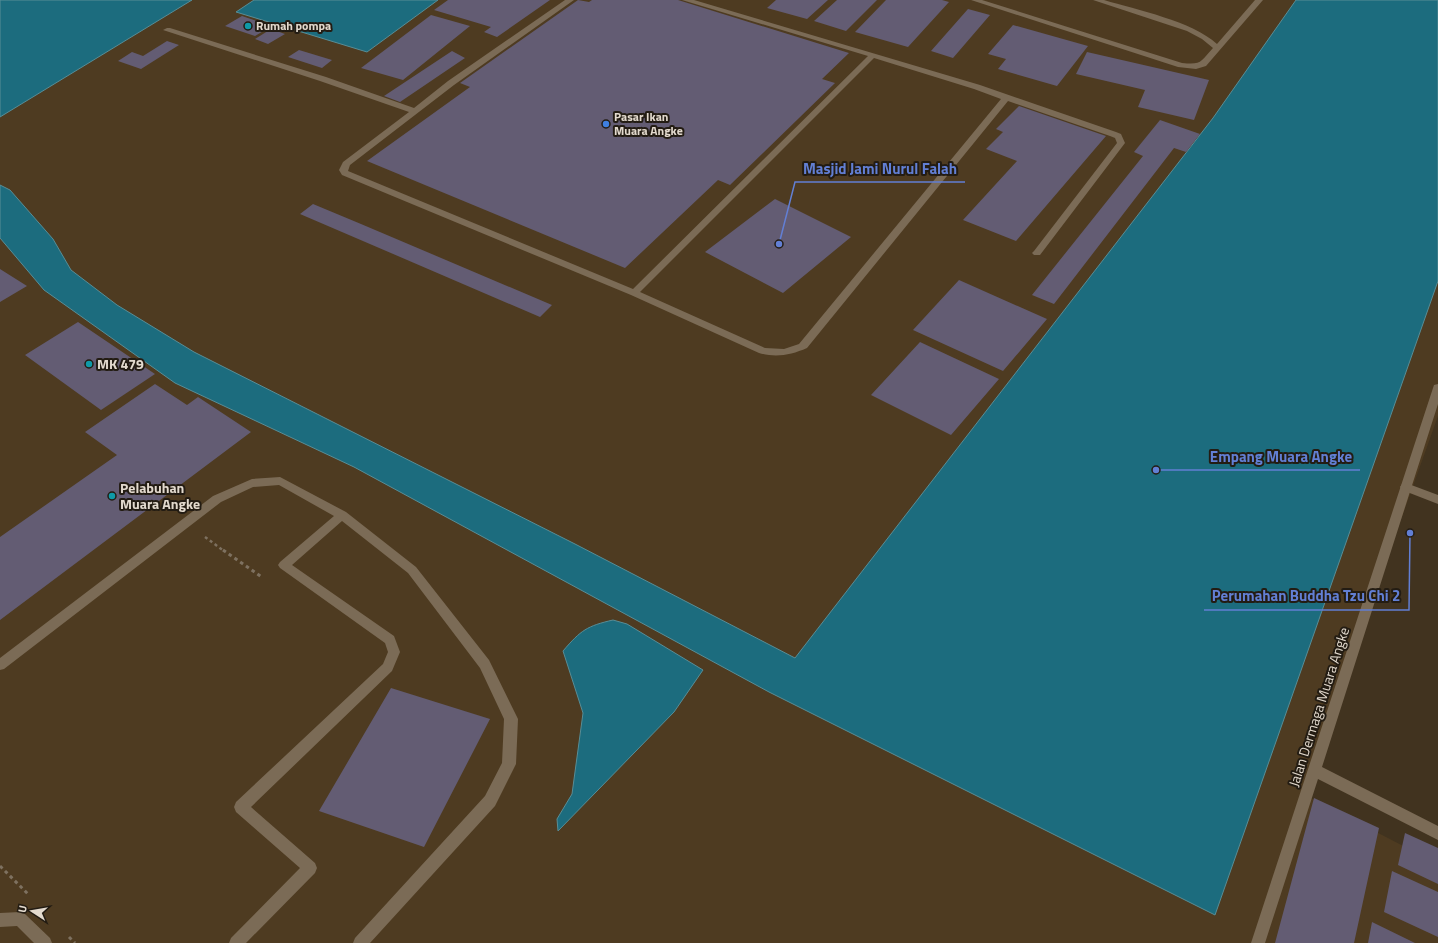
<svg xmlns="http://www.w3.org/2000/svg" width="1438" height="943" viewBox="0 0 1438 943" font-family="'Titillium Web',sans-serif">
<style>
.built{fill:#4e3b21}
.water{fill:#1c6c7e;stroke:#588d96}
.building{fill:#635c73}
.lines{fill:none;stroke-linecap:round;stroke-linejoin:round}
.path-far1{stroke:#7e7160;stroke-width:2.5;stroke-dasharray:3 3;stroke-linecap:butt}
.path{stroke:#7e7160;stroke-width:3;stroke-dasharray:3.5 3.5;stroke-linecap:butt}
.service{fill:#7b6b56;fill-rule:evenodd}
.minor{fill:#7b6b56;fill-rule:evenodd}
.culture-dot{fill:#0f9aa8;stroke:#231c13;stroke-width:1.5}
.shop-dot{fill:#3f7fe0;stroke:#231c13;stroke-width:1.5}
.labels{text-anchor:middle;stroke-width:4;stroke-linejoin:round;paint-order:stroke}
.far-poi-label{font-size:12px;font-weight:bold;fill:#e3dace;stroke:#231c13;text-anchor:start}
.poi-label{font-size:14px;font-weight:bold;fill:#e3dace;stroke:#231c13;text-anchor:start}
.street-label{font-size:14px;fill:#e3dace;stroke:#231c13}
.leader{fill:none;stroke:#627fd4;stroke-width:1.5}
.callout-dot{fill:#627fd4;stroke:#231c13;stroke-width:1.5}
.callout-label{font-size:15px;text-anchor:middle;font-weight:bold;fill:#627fd4;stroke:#231c13;stroke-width:4;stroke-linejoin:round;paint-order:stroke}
</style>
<rect width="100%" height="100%" fill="#41331f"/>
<!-- built -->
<path class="built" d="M192 0H1438V416L1303 794 1438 864V943H0V117Z"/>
<!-- water -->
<path class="water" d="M0 0H192L0 117Z
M254 0H438L367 52 236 12Z
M1296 0H1438V281L1215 915 769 692 354 467 175 383 44 290 0 238V185L10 190 53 239 71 270 117 305 194 352 575 544 795 658 1213 118Z
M613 620 627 624 703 670 674 712 558 831 557 819 572 794 583 713 563 651C581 630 587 626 613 620Z"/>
<!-- building -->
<path class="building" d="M448 0H550L497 37 484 32 491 27 434 10Z
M578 0 589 2 592 0H678L849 53 822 79 835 83 730 185 718 180 625 268 367 161 470 87 460 83Z
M776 0H828L807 19 767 8Z
M837 0H877L846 31 814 21Z
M886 0H942L949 2 908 47 855 32Z
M968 9 990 15 953 58 931 51Z
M431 15 470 26 403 80 361 68Z
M242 16 272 26 255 36 225 26Z
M1013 25 1088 46 1057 86 998 69 1006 59 988 54Z
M271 29 285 34 268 44 255 39Z
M167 41 179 45 141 69 118 61 132 52 143 56Z
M299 50 332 60 322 68 288 57Z
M452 51 465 58 400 102 384 96Z
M1087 52 1209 80 1194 120 1138 107 1145 90 1076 74Z
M1019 106 1106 136 1016 241 963 220 1017 161 986 149 1003 132 996 129Z
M1160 120 1200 134 1186 152 1174 148 1054 304 1032 295 1143 156 1134 152Z
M775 199 851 237 783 293 705 252Z
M313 204 361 224 552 305 540 317 300 214Z
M0 269 27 286 0 302Z
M959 280 1047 319 1003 371 913 330Z
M78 322 155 374 101 410 25 355Z
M920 342 999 379 951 435 871 395Z
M155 384 187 405 198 397 251 432 0 620V537L117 455 85 432Z
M391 688 490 719 424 847 319 811Z
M1314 798 1379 828 1354 943H1275Z
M1405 833 1438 848V884L1398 865Z
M1392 871 1438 892V937L1384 912Z
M1372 922 1415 943H1368Z"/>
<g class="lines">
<!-- path-far1 -->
<path class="path-far1" d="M205 537 224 551"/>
<!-- path -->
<path class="path" d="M223 550 263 578
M0 866 28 894
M69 937 75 943"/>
<!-- service -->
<path class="service" d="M565 0H574L454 85 350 165 348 171 633 289 868 56 682 0H694L980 85 1116 132 1121 134 1125 143 1040 255H1034L1032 253 1034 251 1117 143 1115 138 1110 136 1008 101 807 348C791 355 776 358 759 353L631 295 342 175 339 170 343 162 409 112 320 81 163 30 167 28H170L326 77 414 108 448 81ZM874 58 974 89 1001 99 799 344 784 349 765 348 640 292Z
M971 0H982L1182 63C1202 65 1200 62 1213 48L1202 39 1187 31 1093 0H1104C1137 10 1192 21 1217 44L1255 0H1263L1206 66 1196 69 1178 67Z
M280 477 346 512 416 567 489 660 518 719 516 764 495 806 370 943H353L355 938 485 796 502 763 504 719 480 668 408 573 342 521 292 565 394 636 400 652 392 671 251 807 315 863 317 868 315 873 246 943H229L231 938 300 868 236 812 234 807 236 802 383 664 388 652 385 643 280 568 278 565 280 562 334 516 279 485 253 487 221 502 4 669 0 670V658L213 496 252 479Z
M1406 483 1438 495V504L1402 490 1400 487 1402 484Z
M20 912 25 914 50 938 52 943H34L17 926 0 927V913Z"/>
<!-- minor -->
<path class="minor" d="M1438 384V404L1322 767 1438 826V840L1318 779 1265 943H1251L1433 388 1434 385Z"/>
</g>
<!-- markers -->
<g class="culture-dot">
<circle cx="248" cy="26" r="4"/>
<circle cx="89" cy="364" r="4"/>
<circle cx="112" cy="496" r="4"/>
</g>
<circle class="shop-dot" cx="606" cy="124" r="4"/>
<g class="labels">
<!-- far-poi labels -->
<g class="far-poi-label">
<text x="256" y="30">Rumah pompa</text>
<text x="614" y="121">Pasar Ikan<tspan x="614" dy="14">Muara Angke</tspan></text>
</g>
<!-- poi labels -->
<g class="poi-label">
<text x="97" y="369">MK 479</text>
<text x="120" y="493">Pelabuhan<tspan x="120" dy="16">Muara Angke</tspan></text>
</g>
<!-- street labels -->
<g class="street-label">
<text transform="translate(1319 707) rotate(-72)" y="5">Jalan Dermaga Muara Angke</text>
</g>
</g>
<!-- callouts -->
<path class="leader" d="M779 244L795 182H965M1156 470L1202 470H1360M1410 533L1409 610H1204"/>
<g class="callout-dot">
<circle cx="779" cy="244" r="4"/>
<circle cx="1156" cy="470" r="4"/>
<circle cx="1410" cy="533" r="4"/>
</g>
<g class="callout-label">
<text x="880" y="174">Masjid Jami Nurul Falah</text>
<text x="1281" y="462">Empang Muara Angke</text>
<text x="1306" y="601">Perumahan Buddha Tzu Chi 2</text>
</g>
<!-- north arrow -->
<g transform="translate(32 911) rotate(282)" stroke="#231c13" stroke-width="3" paint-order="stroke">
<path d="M0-3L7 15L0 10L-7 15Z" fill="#e3dace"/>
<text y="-6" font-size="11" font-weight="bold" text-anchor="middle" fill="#e3dace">U</text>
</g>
</svg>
